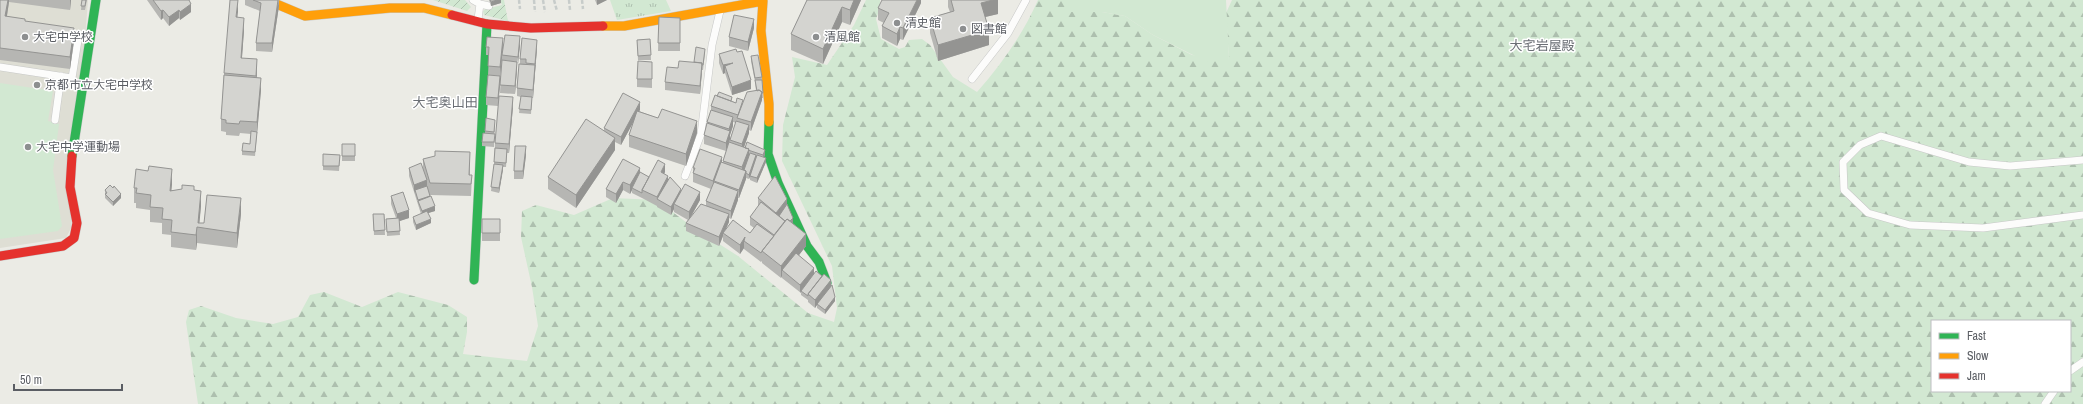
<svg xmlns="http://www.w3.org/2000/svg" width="2083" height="404" viewBox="0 0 2083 404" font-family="'Archivo Narrow','Noto Sans JP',sans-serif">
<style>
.education{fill:#deded4}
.grass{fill:url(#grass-tufts)}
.forest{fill:url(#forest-firs);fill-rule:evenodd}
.garden{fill:url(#garden-furrows)}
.pitch{fill:#d2e8d2}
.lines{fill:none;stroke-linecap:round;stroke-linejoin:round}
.lane-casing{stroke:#c7c8c7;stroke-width:8}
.fast-casing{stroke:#c8c9c8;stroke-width:10}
.slow-casing{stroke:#c8c9c8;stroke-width:10}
.jam-casing{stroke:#c8c9c8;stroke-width:10}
.path{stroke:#c7ccca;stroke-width:2.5;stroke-dasharray:4 2;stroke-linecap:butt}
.lane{stroke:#fcfcfb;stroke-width:7}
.fast{stroke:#30b455;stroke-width:9}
.slow{stroke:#ff9f0a;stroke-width:9}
.jam{stroke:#e5322d;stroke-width:9}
.wall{fill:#b6b6b3;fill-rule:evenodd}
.shaded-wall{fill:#949492}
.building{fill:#d4d4d0;stroke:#949492}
.poi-dot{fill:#8d8f90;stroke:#fff;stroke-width:1.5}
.labels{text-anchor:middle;stroke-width:3;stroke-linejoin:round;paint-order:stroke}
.poi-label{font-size:12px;fill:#5a5d63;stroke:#fff;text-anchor:start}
.neighbourhood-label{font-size:13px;fill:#6b6f75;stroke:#fff}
</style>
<defs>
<pattern id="grass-tufts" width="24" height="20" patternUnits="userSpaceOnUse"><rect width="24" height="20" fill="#d2e8d2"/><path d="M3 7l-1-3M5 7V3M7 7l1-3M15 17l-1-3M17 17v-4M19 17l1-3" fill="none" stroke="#adbfae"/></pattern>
<pattern id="forest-firs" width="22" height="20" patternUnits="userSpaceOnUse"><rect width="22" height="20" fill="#d2e8d2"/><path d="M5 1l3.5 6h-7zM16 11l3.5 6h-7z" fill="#adbfae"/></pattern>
<pattern id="garden-furrows" width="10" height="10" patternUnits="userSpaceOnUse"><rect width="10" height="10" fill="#d2e8d2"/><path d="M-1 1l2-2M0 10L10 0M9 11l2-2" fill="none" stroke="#adbfae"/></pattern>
</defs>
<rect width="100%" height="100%" fill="#ebebe5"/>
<!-- education -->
<path class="education" d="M0 0H88L71 228 66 238 0 248Z"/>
<!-- grass -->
<path class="grass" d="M610 0H666L671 11 617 20Z"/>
<!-- forest -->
<path class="forest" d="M866 0H880V8L876 19 881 39 899 49 905 47 909 40 922 39 930 45 953 77 977 92C1002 64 1023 34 1038 0H1069V12H1102L1125 16 1153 35 1192 55 1229 60 1226 13 1232 0H2083V404H198L186 322 189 310 201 306 236 318 273 324 298 317 310 295 324 292 362 307 398 292 448 305 467 317V332L463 354 527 361 538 326 532 287 521 237 522 211 536 205 574 215 613 198 657 200 691 226 738 256 808 313 834 322 837 308 832 266 782 161 783 125 795 77 792 57 827 65 854 25ZM1932 321H2070V391H1932Z"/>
<!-- garden -->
<path class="garden" d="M433 0H465L471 7 467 11Z
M500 0H504L508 21 484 15 483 11 486 9 502 5Z"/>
<!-- pitch -->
<path class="pitch" d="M1069 0H1226L1229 60 1207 62 1153 35 1125 16 1102 12H1069Z
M0 83 53 91 48 121 59 124 53 170 62 226 58 231 0 239Z"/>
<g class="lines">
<!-- lane casing -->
<g class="lane-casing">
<path id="lane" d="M473 0 480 4 478 19
M480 4 489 6
M0 67 72 78 79 34
M972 79 1008 33 1026 0
M55 120 61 76
M2083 160 2010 166 1969 162 1881 136 1860 145 1843 162 1844 190 1868 213 1910 225 1983 228 2083 215
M685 176 701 134 712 45 720 11
M2070 371 2083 362
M2045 404 2054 391"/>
</g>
<!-- fast casing -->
<g class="fast-casing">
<path id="fast" d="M769 122 768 154 778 183 807 246 819 262 827 283
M72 156 96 0
M474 280 487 24"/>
</g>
<!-- slow casing -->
<g class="slow-casing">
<path id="slow" d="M267 0 305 16 390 8H424L452 15
M603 26H624L763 1 761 31 769 104V122"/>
</g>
<!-- jam casing -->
<g class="jam-casing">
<path id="jam" d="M452 15 487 24 531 28 603 26
M0 256 63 246 74 238 77 223 70 187 72 156"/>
</g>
<!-- path -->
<path class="path" d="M519 0 520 9
M534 0 535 12
M543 0 545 12
M554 0 557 11
M569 0 570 10
M582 0 583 9"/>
<!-- lane -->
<use href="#lane" class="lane"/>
<!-- fast -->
<use href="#fast" class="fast"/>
<!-- slow -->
<use href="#slow" class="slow"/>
<!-- jam -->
<use href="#jam" class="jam"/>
</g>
<!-- wall -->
<path class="wall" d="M0 0H71L70 10 9 2 7 16 25 21 74 40 70 69 0 60Z
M82 0H87L85 10H81Z
M147 0H189L191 12 180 20 179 18 169 26 163 18 161 20Z
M245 0H279V6L272 52 256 51V43L260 11 245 5Z
M489 0H501V3L491 6Z
M595 0H607L597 5Z
M807 0H861L850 25 842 22 823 64 791 50V34Z
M921 0V3L903 40 900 39 897 46 882 38V26L884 23 878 20V8Z
M948 0H998V14L985 17 989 45 938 61 930 33V18L950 12 948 7Z
M238 12 237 17 244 30 242 58 257 71V78L261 90 255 156 242 155V151L250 144 251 134 240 133 239 136 226 135V132L221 131V119L224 73Z
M659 17 680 18V51H658Z
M754 28 748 51 729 46V37Z
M650 39 651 60H638L637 40Z
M520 45 517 65 515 94 500 93 502 55Z
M486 47H503L500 76 488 75 489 55H486Z
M537 48 533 98H532L531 114 519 113 521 97 517 96V88L520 64V59Z
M705 53 703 70H702L700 94 665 90V82L694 62Z
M719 54 751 89 732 95 725 73 723 74 719 63Z
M751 56 762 77 763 98H762V100L751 131 749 130V133L744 147 765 154 764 157 766 162 757 183 750 180V177L749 179 746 178V179L739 198H738V200L731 219 729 218V222L726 229 750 233 754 228 750 225V217L758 207V198L787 205 793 222 792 223 806 246 799 255 814 273 831 286 835 301 825 314 817 308V305L815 308 808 302V300L801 295V293L782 278V276L781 278 762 263V261L761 262 744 249V248L740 254 723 241V236L719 246 686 231V223L688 220 674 212V209L671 215 657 207V206L642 198V197V198L632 193V190L630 194 623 190 616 203 606 197V189L640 173 649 177 665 172 664 174 668 180 681 191 700 200 692 215 706 206V201L711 189 693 182V168L722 162H723L726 151 704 144V135L707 125V122L711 111V106L732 101 736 103H743L756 91 755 82 751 61ZM733 122 736 123 730 139V135L733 126Z
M652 70V88L637 87V79Z
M500 85 498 106 486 105V97Z
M513 106 509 153H507L506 167H503L499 193 491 191 494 167 495 143Z
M640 110 639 111 697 133 686 166 629 147V135L634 120 621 145 615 142V150L576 208 548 189V177L604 130V128Z
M486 118 495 124 494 147 482 146V142L485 133Z
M342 144H355V161H342Z
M323 154 340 155 339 171 323 170Z
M526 155 523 179H514V171Z
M423 159 470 164V175H472L471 196 430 195 435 211 428 213 431 223 416 230 413 222V217L421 214 409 176V168L423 169Z
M172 184 171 190H194L201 206 199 223H204L241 214 237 248 197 243 196 250 171 247V235L162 234V223L150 222V210L136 208V203H134V188Z
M105 190 121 198 113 206 105 198Z
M391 196 409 218 399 221 400 235 387 236 386 219 396 218 391 204Z
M373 214H384L385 235H374Z
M482 219H500V241H482Z"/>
<!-- shaded-wall -->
<path class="shaded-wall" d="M8 0H9V2L5 28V16Z
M70 0H71L70 10Z
M238 0V12L236 29V17Z
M278 0 279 6 272 52V43Z
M497 0H501V3L491 6V2Z
M597 0H607L597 5Z
M854 0H861L850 25V10Z
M917 0H921V3L903 40V28Z
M993 0H998V14L981 18V3Z
M191 4V12L180 20V12Z
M842 7V22L823 64V49Z
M163 10V18L161 20V11Z
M179 10V18L169 26V17Z
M244 18V30L241 70V58Z
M754 19V28L748 51V42Z
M900 27V39L897 46V34Z
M74 28V40L70 69V57Z
M989 30V45L938 61V45Z
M520 36V45L518 65V57Z
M503 38V47L500 76V67Z
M537 40V48L533 98V90Z
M257 59V71L256 88V76Z
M517 62V70L515 94V86Z
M702 63V71L700 94V86Z
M733 63 725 66V73L723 74V65Z
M500 76V85L498 106V98Z
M261 78V90L257 134V122Z
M751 80V89L732 95V87Z
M762 92V100L751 131V122Z
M513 97V106L509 153V144Z
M640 102V110L621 145V137Z
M733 117V126L730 135V139L726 151V143L729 133V129Z
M697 121V133L686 166V154Z
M749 125V133L742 153V144Z
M615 138V150L576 208V195Z
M526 146V155L523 179V171Z
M749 149V157L742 176V167Z
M765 150V154L763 160V155Z
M756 155V159L749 179V175Z
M722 157V165L714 181V185L713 189V181Z
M766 158V162L757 183V178Z
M665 164V172L661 180V172Z
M503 165V170L499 193V188Z
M640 168V176L632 188V190L630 194V185Z
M172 169V184L170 206V191Z
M746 171V179L739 198V190Z
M668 176V184L657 199V197Z
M427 180V189L415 190 414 193V185Z
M623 182V190L616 203V194Z
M681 189V198L674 204V209L671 215V207Z
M201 191V206L199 228 198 223Z
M738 191V200L731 219V211Z
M700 192V200L689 220V212Z
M121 194V198L113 206V202Z
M430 196V200L418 201V204V200Z
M241 198V214L237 248V233Z
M787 199V208L776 221V213Z
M435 206V211L422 215V211Z
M409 210V218L397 222V214Z
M729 214V222L724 233H723V236L719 246V237Z
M793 218V222L788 229V225Z
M431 219V223L416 230V225Z
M197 227V243L196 250V235Z
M806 234V246L786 272 782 270V276L781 278V266Z
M745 237 744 241V248L740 254V245Z
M814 268V276L801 291 800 293V285Z
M831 280V288L817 304V305L815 308V300Z
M835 297V301L825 314V310Z"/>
<!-- building -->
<path class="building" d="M0 0H8L5 16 25 19V21L74 28 70 57 0 48Z
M82 0H86L85 6H81Z
M153 0H189L191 4 180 12 179 10 169 17 163 10 161 11Z
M230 0H238L236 17 244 18 241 58 257 59 256 76 224 73Z
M253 0H278L272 43H256L261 3Z
M490 0H497L491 2Z
M807 0H854L850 10 842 7 823 49 791 34Z
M882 0H917L903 28 900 27 897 34 882 26 889 13 878 8Z
M951 0H993L981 3 989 30 938 45 930 18 954 11Z
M734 15 754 19 748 42 729 37Z
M659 17 680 18V43H658Z
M505 35 520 36 518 57 502 55Z
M487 37 503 38 500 67 488 66 489 47H486Z
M522 38 537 40 535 64 526 63V59H520Z
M650 39 651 55 638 56 637 40Z
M696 47 705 49 703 65H702V63L694 62Z
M736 49 737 52 742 51 751 80 732 87 725 66 733 63 723 65 719 54Z
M758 55 762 77 755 78 751 56Z
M502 60 517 62 515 86 500 85Z
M638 61 652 62V79H637Z
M679 61 702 63 700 86 665 82 667 67 678 68Z
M519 64 535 65 533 90 517 88Z
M224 75 261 78 257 122 240 121 239 124 226 123V120L221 119Z
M488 75 500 76 498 98 486 97Z
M755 80H762L763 93H762V92L759 90 757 91Z
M759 90 762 92 751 122 737 118 747 92Z
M719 92 732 97 731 101 717 96Z
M623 93 640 102 621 137 604 128Z
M715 95 736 103 737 98 743 100 738 115 711 106Z
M499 96 513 97 509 144 495 143Z
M521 96 532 97 531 110 519 109Z
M662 109 697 121 686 154 629 135 637 111 658 118Z
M711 110 733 117 729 129 707 122Z
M486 118 495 120 494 132 485 131Z
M586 119 615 138 576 195 548 177Z
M736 121 749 125 742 144 730 140Z
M707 123 730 131 726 143 704 135Z
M251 131 257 132 255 152 242 151 243 143 250 144Z
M483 133 495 134 494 142H482Z
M729 142 749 149 742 167 723 161Z
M747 142 765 150 763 155 748 150 749 149 745 148Z
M342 144H355V156H342Z
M515 146H526L523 171H514Z
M495 148 507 149 506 163 494 162Z
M700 149 722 157 713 181 693 173 695 168H693Z
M435 151 470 152 469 175H472L471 184 430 183 423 159 435 156Z
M750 153 756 155 749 175 746 173V171L744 170Z
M323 154 340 155 339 166H323Z
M757 155 766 158 757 178 750 176Z
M623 159 640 168 630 185 623 182 616 194 606 189Z
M658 160 665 164 661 172 668 176 657 197 642 190Z
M721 162 746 171 739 190 714 181Z
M421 163 427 180 414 185 409 168Z
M494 164 503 165 499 188 491 187Z
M149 166 172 169 170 191 182 189V185L194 186V190L201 191 198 223H204L207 195 241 198 237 233 197 227 196 235 171 232 172 220 162 219 163 208 150 207 151 195 136 193 137 188H134L136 169 148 171Z
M640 172 649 177 642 190V193L632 188Z
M775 176 787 199 776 213 758 198Z
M670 177 681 189 671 207 657 199Z
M714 182 738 191 731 211 706 201Z
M685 184 700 192 689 212 674 204Z
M110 185 113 188 114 186 121 194 113 202 105 194 107 193 105 190Z
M427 186 430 196 418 200 415 190Z
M403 192 409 210 397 214 391 196Z
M431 196 435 206 422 211 418 201Z
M761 202 785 221 774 235 750 217Z
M701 204 729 214 719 237 686 223Z
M787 204 793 218 790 221 787 219 785 221 779 216Z
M427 211 431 219 416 225 413 217Z
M373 214H384L385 230 374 231Z
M399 218 400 231 387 232 386 219Z
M482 219H500V233H482Z
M787 219 806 234 781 266 762 251Z
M733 220 750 233 757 224 774 236 762 251 761 253 744 241 745 237 740 245 723 233Z
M796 253 814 268 800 285 782 270Z
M816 271 822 276 808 294V296L801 291Z
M824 274 831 280 815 300 808 294Z
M832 285 835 297 825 310 817 304Z"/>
<!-- markers -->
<g class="poi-dot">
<circle cx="897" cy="23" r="4"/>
<circle cx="963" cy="29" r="4"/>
<circle cx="25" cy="37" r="4"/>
<circle cx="816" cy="37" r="4"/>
<circle cx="37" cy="85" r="4"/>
<circle cx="28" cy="147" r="4"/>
</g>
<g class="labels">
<!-- poi labels -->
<g class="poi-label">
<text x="905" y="27">清史館</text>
<text x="971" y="33">図書館</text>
<text x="33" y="41">大宅中学校</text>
<text x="824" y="41">清風館</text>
<text x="45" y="89">京都市立大宅中学校</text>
<text x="36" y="151">大宅中学運動場</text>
</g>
<!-- neighbourhood labels -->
<g class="neighbourhood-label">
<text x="1542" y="50">大宅岩屋殿</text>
<text x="445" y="107">大宅奥山田</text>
</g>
</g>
<!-- legend -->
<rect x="1931" y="320" width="140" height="72" fill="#ffffff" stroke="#bdbec1"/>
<rect x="1939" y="333" width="20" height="6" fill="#30b455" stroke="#bdbec1"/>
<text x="1967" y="340" font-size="12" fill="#5a5d63">Fast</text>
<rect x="1939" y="353" width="20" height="6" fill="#ff9f0a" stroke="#bdbec1"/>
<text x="1967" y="360" font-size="12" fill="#5a5d63">Slow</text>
<rect x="1939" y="373" width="20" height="6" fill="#e5322d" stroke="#bdbec1"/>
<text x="1967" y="380" font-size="12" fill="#5a5d63">Jam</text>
<!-- scale -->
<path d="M14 384v6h108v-6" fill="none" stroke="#5a5d63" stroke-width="2"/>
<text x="20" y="384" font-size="12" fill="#5a5d63" stroke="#ffffff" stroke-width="3" paint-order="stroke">50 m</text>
</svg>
